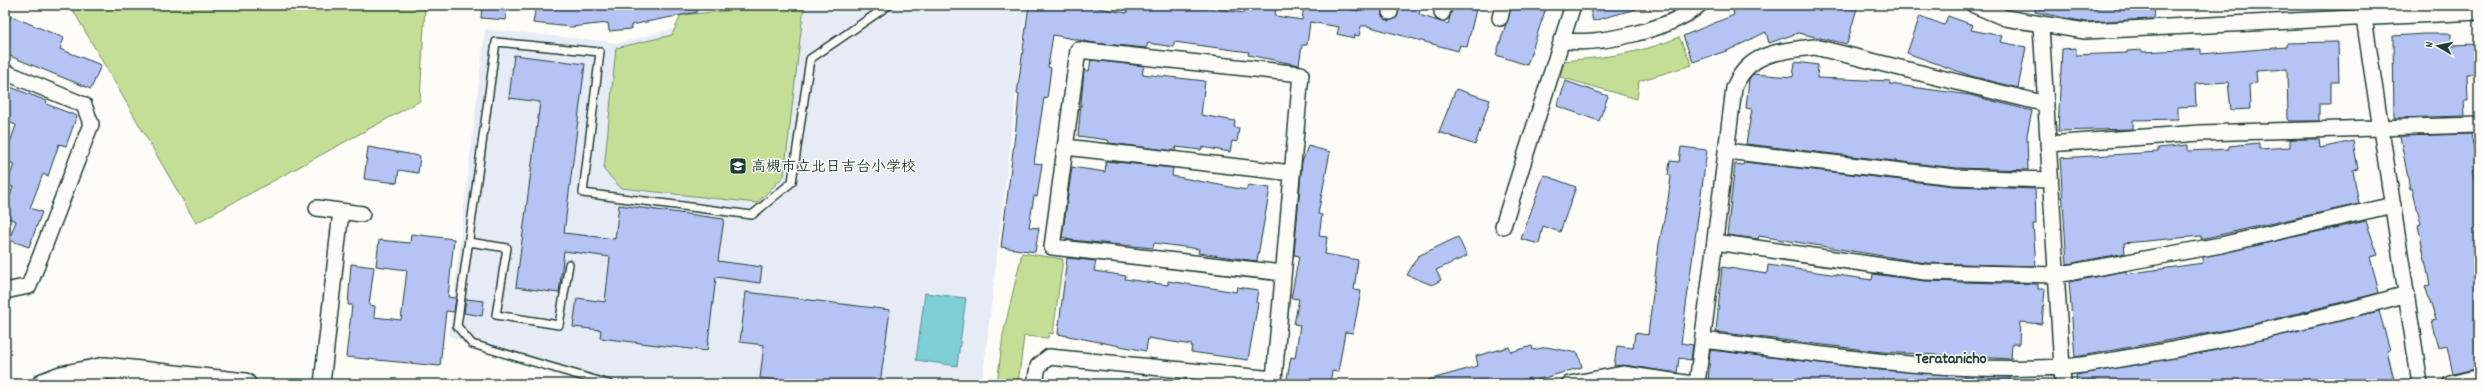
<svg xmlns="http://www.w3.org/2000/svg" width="2484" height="389" viewBox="0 0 2484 389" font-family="Dekko,'Klee One',sans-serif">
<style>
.built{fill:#e7ebf6}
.green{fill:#c4df95;stroke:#728e64}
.water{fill:#7ecfd6;stroke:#589595}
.building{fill:#b5c4f4;stroke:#1f3d34}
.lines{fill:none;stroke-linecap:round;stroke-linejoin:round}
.lane-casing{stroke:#1f3d34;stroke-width:10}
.street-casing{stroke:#1f3d34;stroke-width:18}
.secondary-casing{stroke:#1f3d34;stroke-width:24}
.lane{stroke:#fdfcf7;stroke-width:7}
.street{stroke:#fdfcf7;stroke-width:15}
.secondary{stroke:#fdfcf7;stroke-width:21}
.labels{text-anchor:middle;stroke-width:3;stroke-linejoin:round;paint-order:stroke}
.poi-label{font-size:15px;font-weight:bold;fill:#1f3d34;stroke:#fdfcf7;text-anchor:start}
.neighbourhood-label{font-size:16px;font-weight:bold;fill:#1f3d34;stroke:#fdfcf7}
</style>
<rect width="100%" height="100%" fill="#fdfcf7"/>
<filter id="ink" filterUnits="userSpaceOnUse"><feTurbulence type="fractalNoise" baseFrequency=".025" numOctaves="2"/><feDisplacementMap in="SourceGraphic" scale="8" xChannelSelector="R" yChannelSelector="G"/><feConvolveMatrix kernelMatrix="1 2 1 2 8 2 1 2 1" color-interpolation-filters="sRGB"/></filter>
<g filter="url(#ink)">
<!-- built -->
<path class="built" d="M826 5H1020L1028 8 1023 32 982 384H580L449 336 485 29 620 43 673 29 682 19 752 16Z"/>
<!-- green -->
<path class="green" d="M70 5H425L420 101 196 223Z
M788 5H804L784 176 757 203 621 188 604 170 616 48 672 35 681 15Z
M1679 37 1692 65 1639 81 1637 99 1560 77 1564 61C1606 57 1640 54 1679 37Z
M1022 253 1063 259 1053 334 1049 333 1048 338 1024 336 1018 384H997L1003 335Z"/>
<!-- water -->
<path class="water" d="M925 293 966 298 957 366 916 360Z"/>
<!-- building -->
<path class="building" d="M482 5H507L506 20 481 18Z
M536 5H696L697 12 631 25V29L609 31 608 23 571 27 533 23Z
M1029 5H1081L1127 13 1128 5H1187L1244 13 1245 5H1276L1275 16 1302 20 1304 5H1331L1358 11 1359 5H1382V16L1389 21 1397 17 1400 5H1421L1419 15 1448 24 1453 5H1477L1467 47 1460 45 1458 51 1367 26H1361L1359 36 1355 35 1354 38 1337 34 1339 27 1310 22 1307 45H1302L1299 65 1248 55 1249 52 1174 42V47L1148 43 1146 48 1094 43 1053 35 1048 67 1051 68 1047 99 1044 98 1034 163 1042 164 1037 197 1034 196 1029 227 1039 228 1035 252 1001 247 1016 127 1019 95 1017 94Z
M1512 5H1547L1527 65 1496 55Z
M1589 5H1635L1636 9 1593 21Z
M1747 5H1853L1857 8 1847 44 1798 33 1769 43 1766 32 1729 50 1693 62 1683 36 1734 15 1733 11Z
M2036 5H2155L2154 19 2086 22 2035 12Z
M11 16 64 38 60 49 101 65 91 89 5 54V32Z
M1920 16 1944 25 1948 16 1973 25 1971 30 2002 36 2000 42 2026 47 2018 88 1971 76 1907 53Z
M2424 34H2451V45L2479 44V74H2467L2468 101H2464L2465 116 2394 118 2393 36Z
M2338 42 2339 82H2331V104H2319V121H2290L2288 119 2287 69 2256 71 2257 83 2249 84 2250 109 2231 110 2228 82 2195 84 2196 106 2178 107V119L2133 120V129L2058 131 2062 49 2076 48V55L2127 53V51L2142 50V52L2201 49V54L2287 47V43Z
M514 55 585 64 564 233 615 239 619 205 724 219 718 261 762 267 760 283 716 277 707 351 600 338 601 330 573 327 577 298 605 302 610 257 564 251 559 293 516 287 540 102 509 98Z
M1091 60 1144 66 1142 74 1205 81 1201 115 1235 121 1234 127 1239 128 1237 142 1232 141 1230 152 1202 147 1201 150 1176 147 1175 151 1109 143 1108 140 1078 136 1084 70 1089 71Z
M1795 62 1818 65 1817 78 1891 81 1890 84 1970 95 2032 111 2027 135 2028 170 1956 168 1746 144 1752 109 1746 108 1749 79 1753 74 1793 77Z
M1566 81 1608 96 1599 121 1557 106Z
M5 85 47 101 46 104 77 116 66 146 59 144 48 176 43 174 30 208 42 212 29 247 9 240 16 221 5 217V210L13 187 7 185 14 164 5 160V157L16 125 5 121Z
M1456 89 1490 100 1475 145 1439 132Z
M2471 134 2478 169 2473 170 2479 192V368L2453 374 2447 346 2439 348 2432 321 2436 320 2425 286 2430 285 2418 225 2421 224 2412 188 2410 189 2400 136Z
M2290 139H2319L2320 148 2353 141 2358 169 2353 170 2359 204 2201 239V236L2124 243 2125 253 2067 264 2060 158 2158 152V148L2188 145V151L2229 149V146L2259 143V149L2290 147Z
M1308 146 1330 152 1318 214 1322 215 1319 236 1327 237 1325 254 1358 260 1354 290 1361 291 1353 333 1345 332 1338 372 1332 371 1330 384H1286L1291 357 1295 358 1300 325 1294 324 1299 299 1291 298 1299 256 1294 255 1302 162Z
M368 147 420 156 418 173 399 170 397 183 364 179Z
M1681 147 1707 150 1681 343 1693 345 1691 360 1679 358 1677 373 1624 365 1614 366 1617 346 1633 348 1635 333 1648 335 1659 244 1668 200 1671 176 1668 175 1670 161 1679 162Z
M1106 161 1173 168 1172 176 1246 190 1248 185 1270 188 1257 261 1198 253 1199 249 1154 243 1153 248 1070 240 1062 237 1072 167 1105 172Z
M1744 162 1954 186 2035 189 2036 224H2033L2036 266 1926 263 1759 236 1758 239 1727 235 1735 164 1743 165Z
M1544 175 1576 187 1560 232 1543 226 1539 244 1521 239Z
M2366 221 2378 255 2370 257 2379 293 2238 328 2075 357 2069 282 2126 271V274L2203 263V257Z
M411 234 454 239 448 297 456 298 454 312 446 311 440 366 346 357 352 305H348L351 264 374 267 369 305 375 306 374 317 401 320 407 270 376 266 379 240 410 243Z
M1458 237 1467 256 1436 270 1441 280 1432 285 1407 275 1418 256Z
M1067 258 1096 261 1094 271 1126 276 1125 279 1168 285V281L1236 292 1237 287 1258 290 1256 302 1258 303 1248 360 1191 352 1192 345 1148 338 1146 351 1058 334Z
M1768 265 1872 280 1873 274 1925 281 2038 284V289H2045L2042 324 2020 322 2019 344H2012L2011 359 1882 352 1716 332 1722 267 1767 274Z
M746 292 890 310 880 384H808L760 378 764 345 740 342Z
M466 299 484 301 482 316 464 313Z
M2379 311 2390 350 2387 351 2395 384H2077L2076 375 2207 352Z
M1532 346 1533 350 1546 347 1578 353 1582 367 1530 382 1529 378 1508 384H1429L1428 380 1478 366 1476 356 1509 347 1511 352Z
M1710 350 1880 370 2010 377 2009 384H1708Z"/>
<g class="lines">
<!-- lane casing -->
<g class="lane-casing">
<path id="lane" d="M469 242 507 248 496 315 559 325 569 264
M609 384 472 344 457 326 496 42 600 52 583 193 752 215 792 182 810 59 889 5"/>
</g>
<!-- street casing -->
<g class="street-casing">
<path id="street" d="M1974 5 2005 18 2085 31 2479 12
M2362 5 2420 384
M1390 12 1391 5
M1442 13 1444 5
M1500 18 1503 5
M2041 26 2063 384
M1561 40C1596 47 1672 29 1699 5
M5 72 84 105 91 124 29 286 5 291
M2048 144 2200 133 2479 125
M1065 147 1292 173
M1726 151 1955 177 2050 180
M317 208 362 214
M1503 226 1573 5
M1715 242 1925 272 2056 275 2221 245 2393 205
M1703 340C1821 354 1941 374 2060 367 2086 366 2112 360 2138 356 2228 341 2319 319 2407 294
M94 384 105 368
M322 384 341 211
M1035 384 1038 366 1049 357 1274 379 1301 74 1078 50 1052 247 1283 273
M1569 384 1623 374 1693 384
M1697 384 1734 88C1748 52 1780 51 1815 47L2046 104
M2450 384 2479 377"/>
</g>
<!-- secondary casing -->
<g class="secondary-casing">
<path id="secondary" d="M43 384 61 377 105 368 245 384"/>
</g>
<!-- lane -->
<use href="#lane" class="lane"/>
<!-- street -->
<use href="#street" class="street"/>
<!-- secondary -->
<use href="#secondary" class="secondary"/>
</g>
</g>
<!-- icons -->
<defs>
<g id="school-square" transform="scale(0.9)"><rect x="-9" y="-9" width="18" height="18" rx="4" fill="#1f3d34" stroke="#fdfcf7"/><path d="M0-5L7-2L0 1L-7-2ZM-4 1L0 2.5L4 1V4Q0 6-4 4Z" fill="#fff"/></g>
</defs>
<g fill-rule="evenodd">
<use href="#school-square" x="738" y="166"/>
</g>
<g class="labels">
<!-- poi labels -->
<g class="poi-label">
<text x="751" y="171">高槻市立北日吉台小学校</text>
</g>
<!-- neighbourhood labels -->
<g class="neighbourhood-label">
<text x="1951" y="363">Teratanicho</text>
</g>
</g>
<!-- margin -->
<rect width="2484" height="389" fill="none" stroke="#fdfcf7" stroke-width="20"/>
<rect x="10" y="10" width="2464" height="369" fill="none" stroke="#1f3d34" stroke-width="1.5" filter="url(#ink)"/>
<!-- north arrow -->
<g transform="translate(2438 46) rotate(279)" stroke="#fdfcf7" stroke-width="3" paint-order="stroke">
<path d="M0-3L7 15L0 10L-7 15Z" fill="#1f3d34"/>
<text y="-6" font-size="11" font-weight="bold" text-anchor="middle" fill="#1f3d34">N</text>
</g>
</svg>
